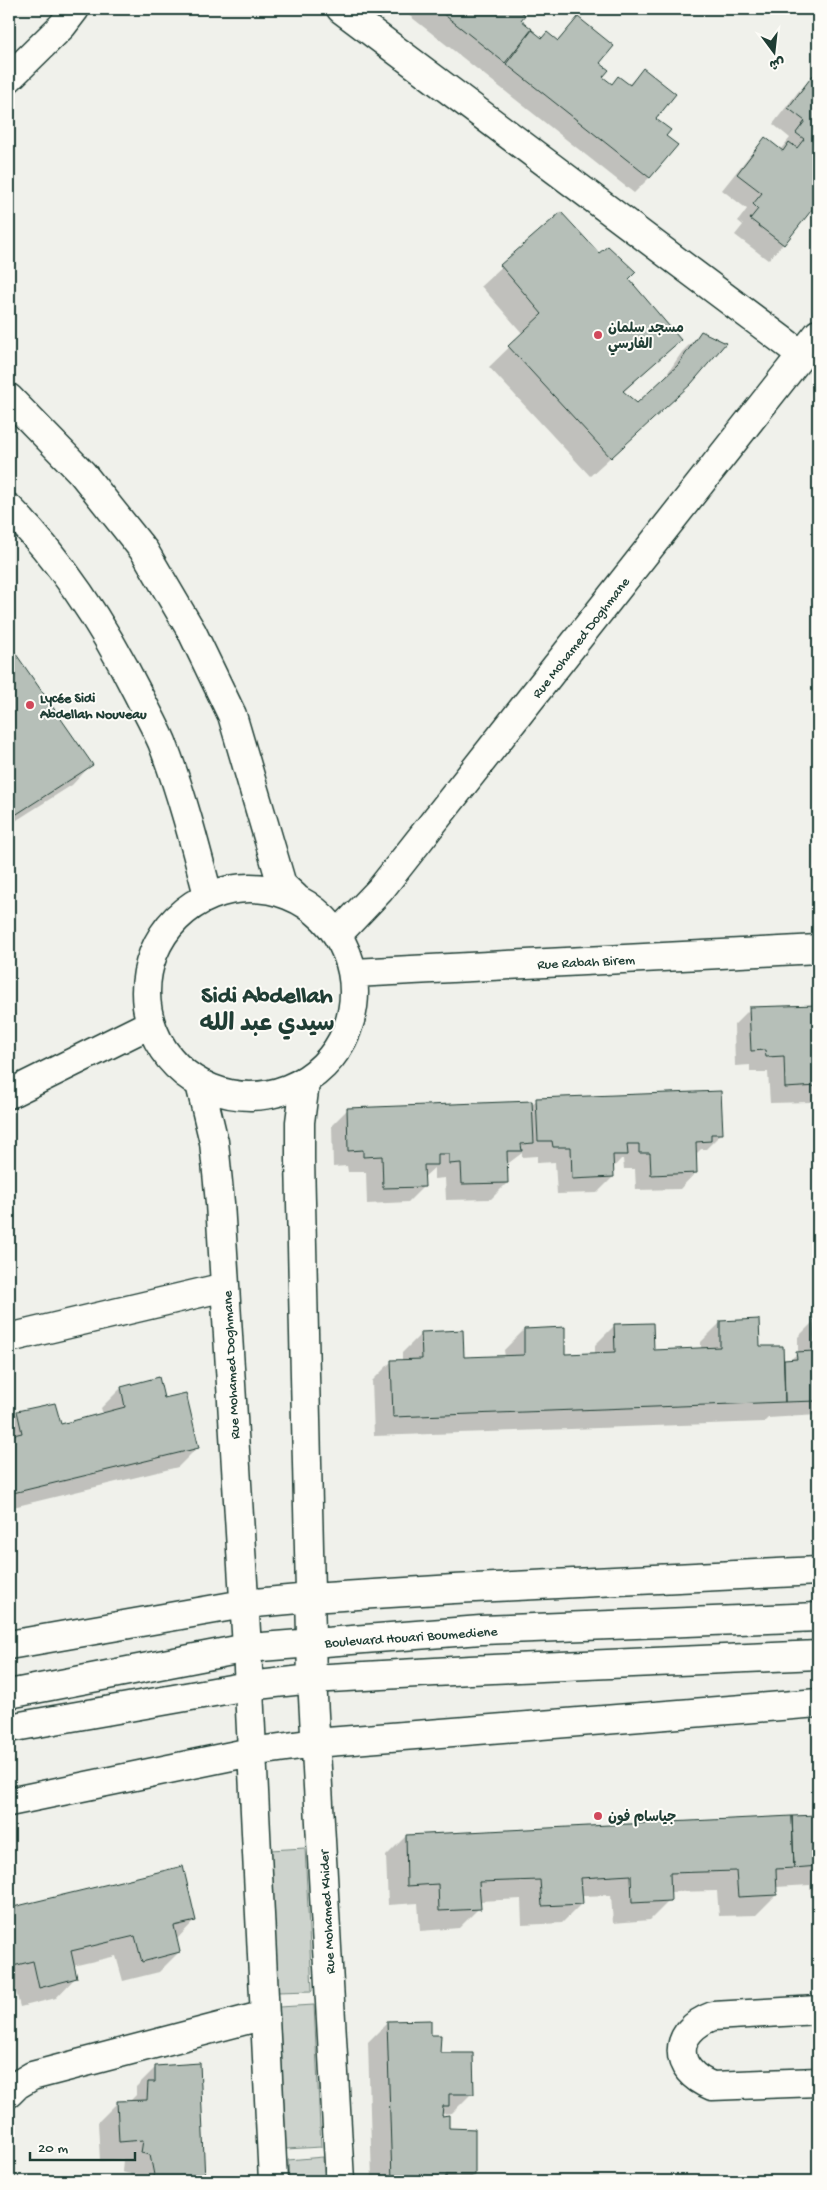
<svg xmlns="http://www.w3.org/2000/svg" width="827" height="2190" viewBox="0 0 827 2190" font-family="'Gochi Hand','Playpen Sans Arabic',sans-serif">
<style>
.green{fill:#cdd3cd;stroke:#768880}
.shadow{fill:#0003}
.building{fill:#b6bfb8;stroke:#1f3d34}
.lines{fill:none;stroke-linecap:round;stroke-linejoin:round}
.minor-casing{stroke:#1f3d34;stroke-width:31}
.major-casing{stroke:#1f3d34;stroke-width:31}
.minor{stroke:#fdfcf7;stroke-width:28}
.major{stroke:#fdfcf7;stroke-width:28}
.poi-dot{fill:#d1495b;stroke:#fdfcf7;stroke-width:2}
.labels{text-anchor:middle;stroke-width:4;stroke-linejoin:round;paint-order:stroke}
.poi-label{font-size:14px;font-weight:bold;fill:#1f3d34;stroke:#fdfcf7;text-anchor:start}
.street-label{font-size:14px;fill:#1f3d34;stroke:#fdfcf7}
.town-label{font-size:24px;font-weight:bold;fill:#1f3d34;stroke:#fdfcf7}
</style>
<rect width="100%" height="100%" fill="#f0f1eb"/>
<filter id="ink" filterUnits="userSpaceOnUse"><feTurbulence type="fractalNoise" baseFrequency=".02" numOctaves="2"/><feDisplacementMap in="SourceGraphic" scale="10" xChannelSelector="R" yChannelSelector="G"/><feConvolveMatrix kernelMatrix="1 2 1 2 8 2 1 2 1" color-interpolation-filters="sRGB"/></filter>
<g filter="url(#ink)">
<!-- green -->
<path class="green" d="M305 1848 312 1991 277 1992 270 1850Z
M314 2005 321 2147 286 2149 279 2007Z
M323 2157 324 2181H289L288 2160Z"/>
<!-- shadow -->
<path class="shadow" d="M401 9H516L524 15 519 20 542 39 557 41 578 19 599 63 601 77 611 85 618 78 628 85 643 70 654 119 665 136 649 178 634 193Z
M814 76 818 80V200L783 244 768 260 735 235 743 225 738 221 747 209 722 190 750 155 765 139 780 150 790 138 773 124 798 92Z
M560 213 599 255 627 279 680 340 623 392 637 405 661 383 682 352 702 332 690 384 590 476 489 367 523 334 481 286Z
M9 647 91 765 72 785 9 825Z
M818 1006V1093L810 1102 770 1103 768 1072H750V1065L735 1066 734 1025 750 1009Z
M537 1100 722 1133 706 1149H701L695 1155 696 1172 680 1189 636 1190 635 1169H624L623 1159H621L613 1168V1177L597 1193 557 1194 555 1162 537 1163V1156L522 1157V1153L506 1165 507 1183 491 1199 446 1200 445 1178 434 1179V1168L423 1178 424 1186 408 1202 367 1204 366 1172H348L347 1166 333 1167 332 1125 348 1109 531 1105Z
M814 1321H818V1415L768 1418 764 1422 374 1436 372 1381 392 1361H402V1353L422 1333 463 1359 505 1357 504 1350 524 1330 564 1355 595 1354V1345L615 1325 653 1351 701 1349V1342L721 1322 783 1361H789L798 1353V1337Z
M158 1379 163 1400 198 1447 178 1467 9 1508V1421L18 1412 60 1425 103 1414 101 1408 121 1388Z
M818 1818V1922L813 1923 810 1885 776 1887V1895L756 1915 719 1916 717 1891 669 1892 670 1900 650 1920 613 1923 611 1895 581 1896 582 1903 562 1923 522 1925 521 1899 479 1901V1908L459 1928 420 1931 418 1903 388 1905 386 1856 406 1836Z
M182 1868 195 1920 176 1940 179 1952 159 1972 123 1981 116 1956 73 1966 75 1978 56 1998 20 2007 13 1980 9 1981V1910Z
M388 2022 430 2036 439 2054 472 2093 452 2113 441 2114 447 2130 474 2175 468 2181H372L368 2042Z
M198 2064 204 2181H132L130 2174 122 2172 123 2159 100 2161 98 2122 118 2102H129L136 2095V2087L156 2067Z"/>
<!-- building -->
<path class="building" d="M437 9H518L525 15 521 20 532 29 505 63Z
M578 17 614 46 600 63 609 70 603 77 612 84 618 76 630 85 643 68 676 94 656 119 671 130 666 136 678 145 650 178 506 64 532 30 542 38 547 32 558 41Z
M813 75 818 78V202L784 245 750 219 758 209 753 204 762 193 737 174 765 137 783 151 789 142 797 148 804 139 796 133 805 121 788 108Z
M561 212 599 253 608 246 636 272 629 279 681 340 623 391 637 403 678 365 701 331 726 343 691 384 611 458 508 346 542 314 500 265Z
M9 644 93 765 9 819V735L14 732 9 724Z
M818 1005V1086L785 1088 784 1056 766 1057 765 1050 751 1051 749 1007Z
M721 1091 723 1134H711V1141L696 1142 697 1173 651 1175 650 1153H639V1144H627L628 1155H613L614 1177 572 1179 571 1147H553L552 1141H538L536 1098Z
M532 1101 534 1143 521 1144 522 1151H507L508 1183 462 1184 461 1163 449 1164V1154H438V1165H424L425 1187 383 1188 382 1156 363 1157V1150L348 1151 347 1108Z
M759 1319 760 1346H783L785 1402 393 1417 391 1360 422 1359 421 1332 463 1330 464 1357 524 1355V1329L565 1327V1354L615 1352 614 1324 653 1323 654 1350 720 1347V1321Z
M818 1319V1401L785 1402 784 1360 797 1359 796 1352 814 1351 813 1320Z
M159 1377 164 1398 186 1393 199 1448 9 1494V1436L22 1433 17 1411 55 1403 61 1424 125 1407 121 1387Z
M818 1815V1866L794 1868 792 1816Z
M792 1816 794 1868 776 1869 777 1895 738 1897 736 1871 670 1873 671 1901 632 1903 631 1875 581 1878 583 1904 542 1906 540 1880 479 1882 481 1909 439 1911 438 1884 407 1886 406 1835Z
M183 1866 196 1921 174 1926 180 1952 142 1962 135 1936 71 1951 77 1978 39 1988 33 1961 9 1967V1908Z
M431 2020V2035H441L440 2053H473L474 2094H449V2106H443L442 2116 449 2115V2128L475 2129V2175H446V2181H392L387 2021Z
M200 2063 205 2181H151L155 2180 150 2155 141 2153 143 2140 119 2142 117 2101 147 2100 148 2082H155V2066Z"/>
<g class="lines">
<!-- minor casing -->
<g class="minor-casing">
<path id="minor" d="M341 9 802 355
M9 78 62 26 75 9
M9 398 82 473 145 552 192 632 232 715 282 885 295 897
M9 508C63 562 104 626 138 694 146 710 155 726 162 742 181 791 195 845 208 895
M146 992a104 104 0 1 1 208 0a104 104 0 1 1-208 0Z
M337 935 380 890 818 334
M354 973 818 949
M305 1083 300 1122V1159L312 1679 340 2181
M200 1084 214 1142 220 1203 247 1648 273 2181
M9 1094 150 1024
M9 1338 225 1287
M9 1645 244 1604 310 1598 454 1589 818 1571
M9 1802 251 1752 315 1743 818 1703
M818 2010 713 2016C672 2031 671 2070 712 2086L818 2082
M9 2093 17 2085 32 2076 265 2015"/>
</g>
<!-- major casing -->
<g class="major-casing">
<path id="major" d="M9 1694 247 1648 481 1630 818 1617
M9 1728 248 1686 312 1679 470 1670 818 1655"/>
</g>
<!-- minor -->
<use href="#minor" class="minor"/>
<!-- major -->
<use href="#major" class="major"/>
</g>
</g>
<!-- markers -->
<g class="poi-dot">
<circle cx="598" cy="335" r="5"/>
<circle cx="30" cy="705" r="5"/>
<circle cx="598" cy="1816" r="5"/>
</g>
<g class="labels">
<!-- poi labels -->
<g class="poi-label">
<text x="608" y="332">مسجد سلمان<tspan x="608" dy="16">الفارسي</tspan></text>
<text x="40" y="702">Lycée Sidi<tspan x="40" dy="16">Abdellah Nouveau</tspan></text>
<text x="608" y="1821">جياسام فون</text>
</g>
<!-- street labels -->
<g class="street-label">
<text transform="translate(580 637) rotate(-52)" y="5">Rue Mohamed Doghmane</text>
<text transform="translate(586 961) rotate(-3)" y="5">Rue Rabah Birem</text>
<text transform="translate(230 1365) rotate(-93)" y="5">Rue Mohamed Doghmane</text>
<text transform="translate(411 1636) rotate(-4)" y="5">Boulevard Houari Boumediene</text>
<text transform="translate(326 1912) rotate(-93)" y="5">Rue Mohamed Khider</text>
</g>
<!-- town labels -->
<g class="town-label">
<text x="267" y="1002">Sidi Abdellah<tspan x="267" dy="28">سيدي عبد الله</tspan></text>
</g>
</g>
<!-- margin -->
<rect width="827" height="2190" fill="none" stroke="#fdfcf7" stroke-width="30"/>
<rect x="15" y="15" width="797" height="2160" fill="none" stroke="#1f3d34" stroke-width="2" filter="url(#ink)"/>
<!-- north arrow -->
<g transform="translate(774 52) rotate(165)" stroke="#fdfcf7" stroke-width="4" paint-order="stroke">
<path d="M0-4L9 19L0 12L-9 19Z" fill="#1f3d34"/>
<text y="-8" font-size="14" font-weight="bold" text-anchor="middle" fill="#1f3d34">ش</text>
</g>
<!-- scale -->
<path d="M30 2152v8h105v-8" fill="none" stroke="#1f3d34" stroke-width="2.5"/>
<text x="38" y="2152" font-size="15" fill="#1f3d34" stroke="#fdfcf7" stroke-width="4" paint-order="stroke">20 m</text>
</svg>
